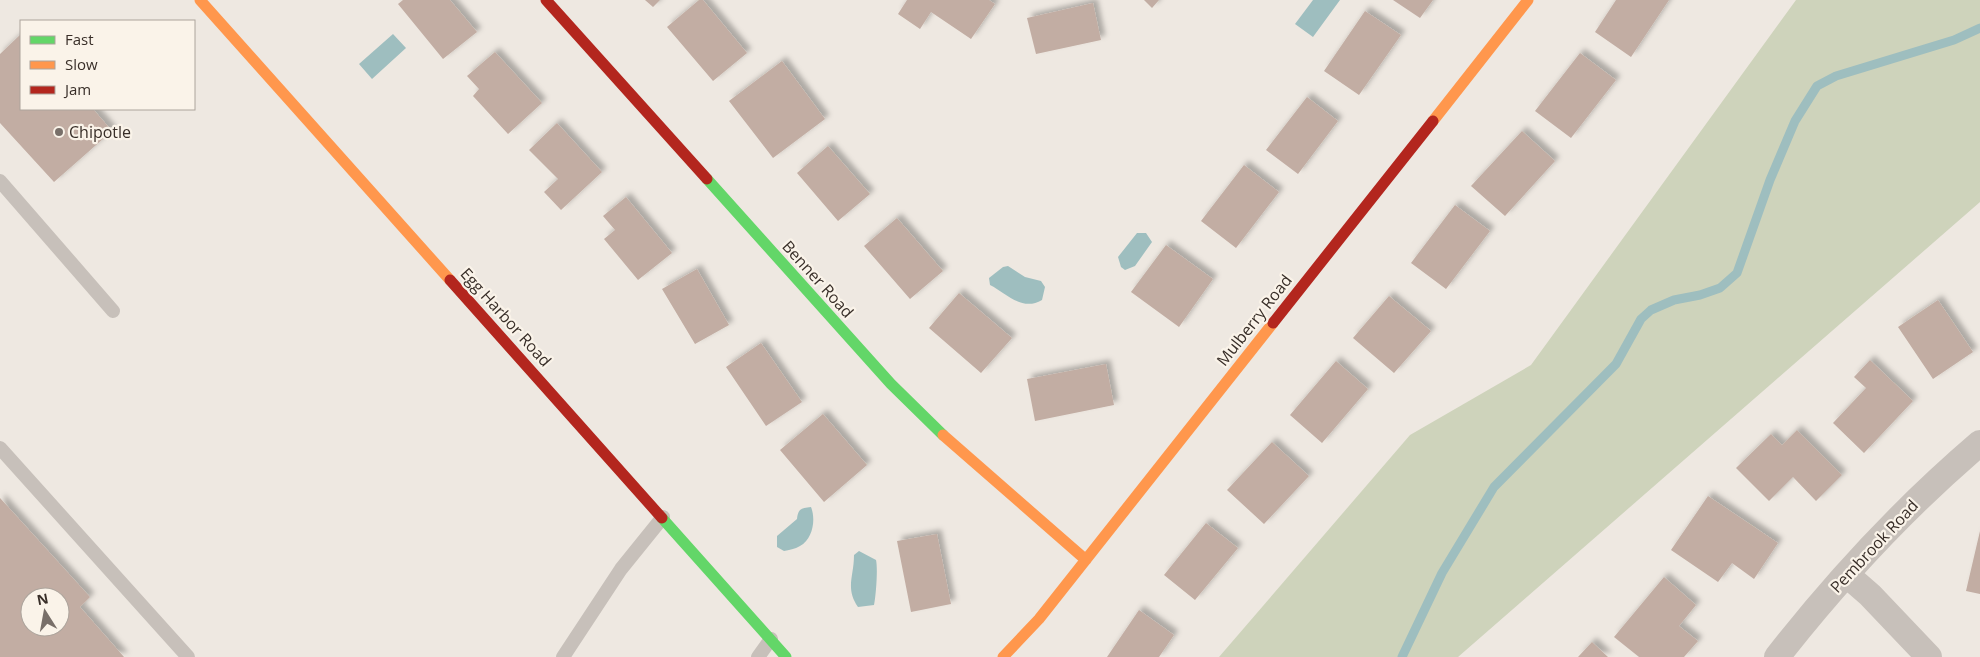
<svg xmlns="http://www.w3.org/2000/svg" width="1980" height="657" viewBox="0 0 1980 657" font-family="'Open Sans',sans-serif">
<style>
.green{fill:#ced3bb}
.water{fill:#9ebebf}
.lines{fill:none;stroke-linecap:round;stroke-linejoin:round}
.stream{stroke:#9ebebf;stroke-width:9}
.building{fill:#c2ada3;fill-rule:evenodd;filter:url(#shadow)}
.lane{stroke:#c7c0ba;stroke-width:14}
.street{stroke:#c7c0ba;stroke-width:26}
.fast{stroke:#63d668;stroke-width:11}
.slow{stroke:#ff974d;stroke-width:11}
.jam{stroke:#b3261e;stroke-width:11}
.poi-dot{fill:#786f69;stroke:#faf3e9;stroke-width:2}
.labels{text-anchor:middle;stroke-width:4.5;stroke-linejoin:round;paint-order:stroke}
.poi-label{font-size:16px;fill:#382e28;stroke:#faf3e9;text-anchor:start}
.street-label{font-size:16px;fill:#382e28;stroke:#faf3e9}
</style>
<defs>
<filter id="shadow"><feDropShadow dx="4.5" dy="-4.5" stdDeviation="2.5" flood-color="#0004"/></filter>
</defs>
<rect width="100%" height="100%" fill="#eee8e1"/>
<!-- green -->
<path class="green" d="M1796 0H1980V202L1458 657H1219L1410 435 1531 365Z"/>
<!-- water -->
<path class="water" d="M1313 0H1340L1313 37 1295 24Z
M393 34 406 48 372 79 359 64Z
M1137 233H1146L1152 242 1135 266 1125 270 1121 267 1118 257Z
M1008 266 1025 277 1041 281 1045 287 1042 300C1022 312 1006 293 990 285L989 278 1003 267Z
M811 507C816 519 813 539 800 546 795 549 789 550 784 551L777 547V536L797 519C798 509 801 508 811 507Z
M859 551 876 560C878 568 876 596 874 605L858 607C845 588 854 577 854 555Z"/>
<g class="lines">
<!-- stream -->
<path class="stream" d="M1402 657 1442 573 1494 487 1616 364 1641 319 1651 310 1674 300 1700 295 1720 288 1737 273 1770 180 1795 121 1817 86 1836 76 1954 40 1980 28"/>
</g>
<!-- building -->
<path class="building" d="M403 0H450L477 32 443 59 398 4Z
M645 0H660L653 7Z
M699 0H703L747 53 713 81 667 27Z
M907 0H989L995 4 971 39 931 12 920 29 898 14Z
M1144 0H1159L1152 8Z
M1393 0H1433L1420 18Z
M1616 0H1669L1631 57 1595 32Z
M1093 3 1101 40 1036 54 1027 18Z
M1365 11 1401 35 1359 95 1324 71Z
M21 34V109H93L112 131 54 182 0 123V54Z
M495 52 542 103 508 134 473 96 479 89 467 76Z
M1580 53 1616 80 1571 138 1535 111Z
M782 61 825 119 773 158 729 101Z
M1307 97 1338 121 1298 174 1266 150Z
M557 123 602 172 561 210 544 192 558 179 529 150Z
M1522 131 1555 161 1505 216 1471 186Z
M828 146 870 194 838 221 797 173Z
M1244 165 1279 192 1236 248 1201 221Z
M626 197 672 253 638 280 604 239 615 230 603 216Z
M1455 205 1490 231 1446 289 1411 263Z
M897 218 943 271 910 299 864 246Z
M1166 245 1213 279 1179 327 1131 292Z
M697 269 729 325 695 344 662 289Z
M959 293 1012 338 981 373 929 328Z
M1389 296 1431 331 1394 373 1353 338Z
M1938 300 1973 352 1933 379 1898 327Z
M761 343 802 402 766 426 726 367Z
M1870 360 1913 401 1864 453 1833 423 1866 388 1854 377Z
M1336 361 1368 389 1322 443 1290 415Z
M1106 364 1114 405 1035 421 1027 379Z
M823 414 867 465 824 502 780 450Z
M1797 430 1842 475 1816 501 1793 477 1769 501 1736 468 1771 434 1782 445Z
M1272 442 1309 476 1264 524 1227 490Z
M1708 496 1778 543 1754 579 1732 563 1718 582 1671 550Z
M0 498 90 597 80 607 124 657H0ZM30 597H60V627H30Z
M1206 523 1238 548 1195 600 1164 575Z
M1980 531V594L1966 591Z
M937 534 951 604 911 612 897 541Z
M1664 577 1696 605 1679 626 1698 641 1684 657H1639L1614 637Z
M1139 610 1174 635 1159 657H1107Z
M1592 642 1608 657H1578Z"/>
<g class="lines">
<!-- lane -->
<path class="lane" d="M0 181 113 311
M0 448 188 657
M563 657 621 569 663 517
M758 657 771 639"/>
<!-- street -->
<path class="street" d="M1847 575 1870 595 1929 657
M1777 657C1838 579 1905 507 1980 443"/>
<!-- fast -->
<path class="fast" d="M707 179 891 384 943 435
M662 518 786 657"/>
<!-- slow -->
<path class="slow" d="M200 0 450 280
M1433 121 1528 0
M943 435 1086 560
M1003 657 1039 619 1273 323"/>
<!-- jam -->
<path class="jam" d="M546 0 707 179
M450 280 662 518
M1273 323 1433 121"/>
</g>
<!-- markers -->
<circle class="poi-dot" cx="59" cy="132" r="5"/>
<g class="labels">
<!-- poi labels -->
<g class="poi-label">
<text x="69" y="138">Chipotle</text>
</g>
<!-- street labels -->
<g class="street-label">
<text transform="translate(818 279) rotate(48)" y="6">Benner Road</text>
<text transform="translate(506 317) rotate(48)" y="6">Egg Harbor Road</text>
<text transform="translate(1254 320) rotate(-52)" y="6">Mulberry Road</text>
<text transform="translate(1874 546) rotate(-47)" y="6">Pembrook Road</text>
</g>
</g>
<!-- legend -->
<rect x="20" y="20" width="175" height="90" fill="#faf3e9" stroke="#aca49c"/>
<rect x="30" y="36" width="25" height="8" fill="#63d668" stroke="#aca49c"/>
<text x="65" y="45" font-size="15" fill="#382e28">Fast</text>
<rect x="30" y="61" width="25" height="8" fill="#ff974d" stroke="#aca49c"/>
<text x="65" y="70" font-size="15" fill="#382e28">Slow</text>
<rect x="30" y="86" width="25" height="8" fill="#b3261e" stroke="#aca49c"/>
<text x="65" y="95" font-size="15" fill="#382e28">Jam</text>
<!-- north arrow -->
<g transform="translate(45 612) rotate(349)"><circle r="24" fill="#faf3e9" stroke="#aca49c"/>
<path d="M0-4L9 19L0 12L-9 19Z" fill="#786f69"/>
<text y="-8" font-size="14" font-weight="bold" text-anchor="middle" fill="#382e28">N</text>
</g>
</svg>
